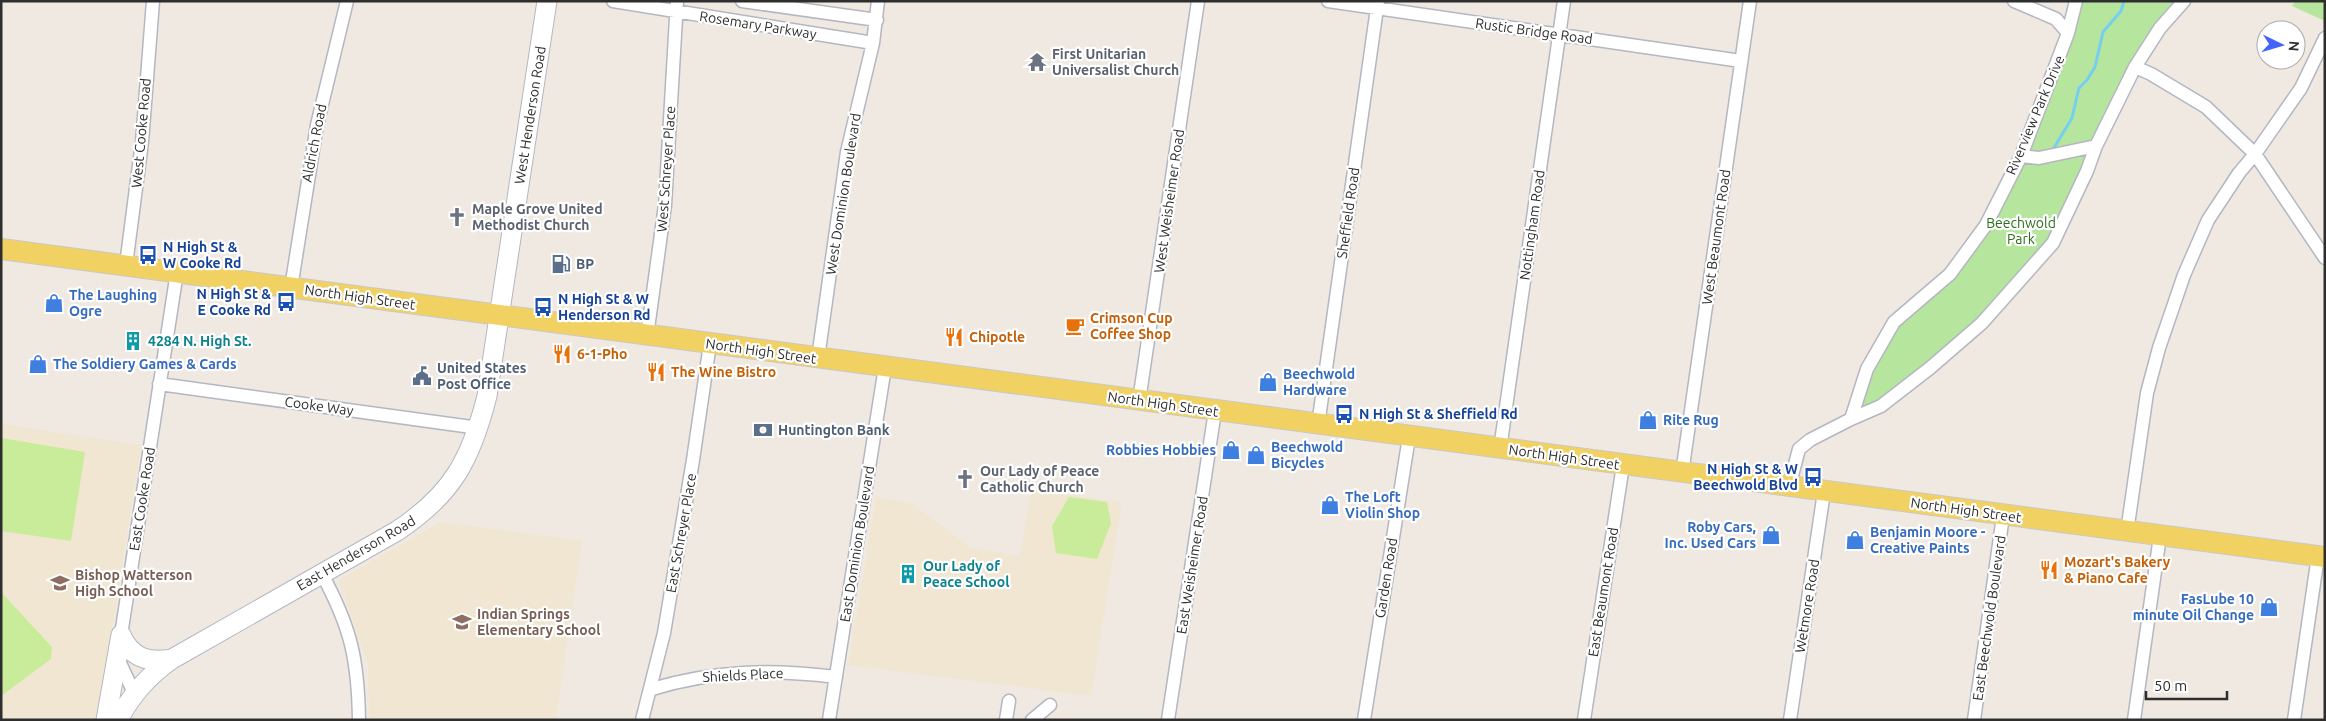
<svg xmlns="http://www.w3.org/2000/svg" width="2326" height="721" viewBox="0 0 2326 721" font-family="Ubuntu,sans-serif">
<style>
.education{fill:#f0e6d1}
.green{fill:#b6e59e}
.pitch{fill:#c9ec9a}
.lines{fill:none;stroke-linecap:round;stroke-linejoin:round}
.stream{stroke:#75cff0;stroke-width:3}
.street-casing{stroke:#b4b7c1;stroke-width:15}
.secondary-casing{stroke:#b4b7c1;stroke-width:21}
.primary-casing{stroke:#c9c9c9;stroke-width:22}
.street{stroke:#fff;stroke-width:12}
.secondary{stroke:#fff;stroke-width:19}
.primary{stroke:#f2d163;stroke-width:20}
.labels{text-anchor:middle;stroke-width:4.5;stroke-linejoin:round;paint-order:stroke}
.street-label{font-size:14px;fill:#2e2e2e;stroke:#fff}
.worship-label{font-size:14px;font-weight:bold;fill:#5b616d;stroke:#fff;text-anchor:start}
.park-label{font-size:14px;fill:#2c6e1b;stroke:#fff}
.transit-label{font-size:14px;font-weight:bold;fill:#164399;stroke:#fff;text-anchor:start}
.service-label{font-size:14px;font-weight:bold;fill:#4e5e75;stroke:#fff;text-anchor:start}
.shop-label{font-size:14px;font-weight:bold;fill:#366cbe;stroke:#fff;text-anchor:start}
.food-label{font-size:14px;font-weight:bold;fill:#c56008;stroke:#fff;text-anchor:start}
.culture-label{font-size:14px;font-weight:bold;fill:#0d838f;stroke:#fff;text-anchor:start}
.education-label{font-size:14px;font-weight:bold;fill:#785e54;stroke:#fff;text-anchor:start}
</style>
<rect width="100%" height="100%" fill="#efe9e1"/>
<!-- education -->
<path class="education" d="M1 424 141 445 98 720H1Z
M1031 489 1122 503 1091 696 848 665 876 497 912 504 970 547 1020 556Z
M441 522 582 541 556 720H369L368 664 339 580Z"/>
<!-- green -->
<path class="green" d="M2076 1H2184L2160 28 2053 243 1930 368 1851 419 1894 322 1950 274 2008 180Z
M2295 1H2325V21L2292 6Z"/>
<!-- pitch -->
<path class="pitch" d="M1 438 85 452 71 541 1 531Z
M1069 497 1107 502 1111 523 1097 559 1056 553 1052 526Z
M1 592 52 647 51 659 1 696Z"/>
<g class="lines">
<!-- stream -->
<path class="stream" d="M2052 151 2072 118 2079 88 2087 80 2095 67 2103 32 2121 11 2124 1"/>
<!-- street casing -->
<g class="street-casing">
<path id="street" d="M613 1 873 43
M742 1 877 20
M1328 1 1741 61
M2014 1 2056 19 2068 33
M2135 67 2151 74 2206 107 2255 154 2325 258
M2021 156 2039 158 2096 146
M126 265 142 142 153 1
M291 288 317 125 347 1
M647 336 665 205 677 1
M818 358 847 152 873 43 878 1
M159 384 479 428
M1139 401 1198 1
M1851 419 1867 369 1894 322 1950 274 1986 225 2021 156 2068 33 2076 1
M1318 425 1378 1
M1500 449 1564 1
M1682 473 1750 1
M1789 487 1799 449 1810 440 1851 419 1881 406 1930 368 1982 323 2053 243 2087 171 2096 146 2135 67 2160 28 2184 1
M2127 532 2147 393 2159 348 2184 275 2208 220 2239 173 2255 154 2301 88 2325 38
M322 574C351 628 358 659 359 720
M652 689C715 670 771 669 836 677
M134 693 120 663 121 635 177 272
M642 720 664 633 693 460 710 344
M829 720 885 367
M1006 720 1009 701
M1032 720 1050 705
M1168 720 1215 411
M1364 720 1409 437
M1584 720 1623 465
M1790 720 1824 492
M1974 720 2003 516
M2134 720 2160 536
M2294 720 2318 556"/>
</g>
<!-- secondary casing -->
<g class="secondary-casing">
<path id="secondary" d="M121 635C131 658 148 663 172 659
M106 720 121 635
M118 720C132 694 148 676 172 659L397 531C453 494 471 459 487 396L547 1"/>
</g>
<!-- primary casing -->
<g class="primary-casing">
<path id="primary" d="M1 249 2325 557"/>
</g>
<!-- street -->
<use href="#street" class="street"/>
<!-- secondary -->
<use href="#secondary" class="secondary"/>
<!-- primary -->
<use href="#primary" class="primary"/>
</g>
<!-- icons -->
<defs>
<g id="temple-bare" transform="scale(1.5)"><path d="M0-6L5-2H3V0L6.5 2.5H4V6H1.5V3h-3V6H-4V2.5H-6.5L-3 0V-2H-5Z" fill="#6b7280" stroke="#fff" stroke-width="2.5" paint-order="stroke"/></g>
<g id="church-bare" transform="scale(1.5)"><path d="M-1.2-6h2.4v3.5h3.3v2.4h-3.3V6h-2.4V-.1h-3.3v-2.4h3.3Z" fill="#6b7280" stroke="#fff" stroke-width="2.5" paint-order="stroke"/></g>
<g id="bus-bare" transform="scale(1.5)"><path d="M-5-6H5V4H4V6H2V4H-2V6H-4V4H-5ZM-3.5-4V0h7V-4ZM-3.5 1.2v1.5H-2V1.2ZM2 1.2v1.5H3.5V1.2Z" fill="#1a4fb4" stroke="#fff" stroke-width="2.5" paint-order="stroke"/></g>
<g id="fuel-bare" transform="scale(1.5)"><path d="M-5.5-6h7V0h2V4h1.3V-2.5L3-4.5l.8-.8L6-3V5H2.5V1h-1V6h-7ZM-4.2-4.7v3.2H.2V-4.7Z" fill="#5c6f8a" stroke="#fff" stroke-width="2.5" paint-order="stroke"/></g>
<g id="shop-bare" transform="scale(1.5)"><path d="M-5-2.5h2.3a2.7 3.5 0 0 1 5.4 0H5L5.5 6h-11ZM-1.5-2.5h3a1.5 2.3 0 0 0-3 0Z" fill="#3f7fe0" stroke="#fff" stroke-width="2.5" paint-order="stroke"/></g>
<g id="cafe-bare" transform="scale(1.5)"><path d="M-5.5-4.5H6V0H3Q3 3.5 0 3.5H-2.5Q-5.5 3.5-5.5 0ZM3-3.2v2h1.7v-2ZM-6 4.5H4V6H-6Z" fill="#e8710a" stroke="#fff" stroke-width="2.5" paint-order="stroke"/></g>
<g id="restaurant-bare" transform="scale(1.5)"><path d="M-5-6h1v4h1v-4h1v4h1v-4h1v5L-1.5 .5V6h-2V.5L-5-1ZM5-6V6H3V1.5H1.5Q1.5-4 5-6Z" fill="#e8710a" stroke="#fff" stroke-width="2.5" paint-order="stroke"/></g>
<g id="building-bare" transform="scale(1.5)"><path d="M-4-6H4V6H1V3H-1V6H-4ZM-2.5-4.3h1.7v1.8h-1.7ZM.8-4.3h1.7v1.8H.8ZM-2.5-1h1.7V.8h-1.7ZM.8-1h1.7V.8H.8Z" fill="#0f9aa8" stroke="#fff" stroke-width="2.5" paint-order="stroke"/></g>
<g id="civic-bare" transform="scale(1.5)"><path d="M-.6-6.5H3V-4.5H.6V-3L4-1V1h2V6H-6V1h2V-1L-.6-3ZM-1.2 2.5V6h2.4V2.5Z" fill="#5c6f8a" stroke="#fff" stroke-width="2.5" paint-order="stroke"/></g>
<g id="bank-bare" transform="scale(1.5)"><path d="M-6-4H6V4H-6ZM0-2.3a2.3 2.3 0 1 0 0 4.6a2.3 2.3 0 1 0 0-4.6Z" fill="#5c6f8a" stroke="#fff" stroke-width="2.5" paint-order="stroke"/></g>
<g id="school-bare" transform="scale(1.5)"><path d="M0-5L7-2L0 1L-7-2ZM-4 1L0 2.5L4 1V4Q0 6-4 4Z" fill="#8d6e63" stroke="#fff" stroke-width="2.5" paint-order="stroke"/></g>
</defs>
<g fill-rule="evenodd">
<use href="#temple-bare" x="1037" y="62"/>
<use href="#church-bare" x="457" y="217"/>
<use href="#bus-bare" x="148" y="255"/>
<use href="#fuel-bare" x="561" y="264"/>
<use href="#bus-bare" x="286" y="302"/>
<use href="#shop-bare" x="54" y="303"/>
<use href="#bus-bare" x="543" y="307"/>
<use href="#cafe-bare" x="1075" y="326"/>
<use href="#restaurant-bare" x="954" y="337"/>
<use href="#building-bare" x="133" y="341"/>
<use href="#restaurant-bare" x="562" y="354"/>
<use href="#shop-bare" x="38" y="364"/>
<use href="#restaurant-bare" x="656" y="372"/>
<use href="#civic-bare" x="422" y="376"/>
<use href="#shop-bare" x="1268" y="382"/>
<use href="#bus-bare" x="1344" y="414"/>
<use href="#shop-bare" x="1648" y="420"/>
<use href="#bank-bare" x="763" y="430"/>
<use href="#shop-bare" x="1231" y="450"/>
<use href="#shop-bare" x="1256" y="455"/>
<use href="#bus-bare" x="1813" y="477"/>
<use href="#church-bare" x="965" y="479"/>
<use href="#shop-bare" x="1330" y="505"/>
<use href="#shop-bare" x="1771" y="535"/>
<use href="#shop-bare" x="1855" y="540"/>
<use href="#restaurant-bare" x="2049" y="570"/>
<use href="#building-bare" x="908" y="574"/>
<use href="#school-bare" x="60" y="583"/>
<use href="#shop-bare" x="2269" y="607"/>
<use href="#school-bare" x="462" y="622"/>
</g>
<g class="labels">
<!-- street labels -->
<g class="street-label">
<text transform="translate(758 25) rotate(9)" y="5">Rosemary Parkway</text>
<text transform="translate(1534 31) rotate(8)" y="5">Rustic Bridge Road</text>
<text transform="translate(530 115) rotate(-81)" y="5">West Henderson Road</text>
<text transform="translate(2035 115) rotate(-67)" y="5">Riverview Park Drive</text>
<text transform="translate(141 133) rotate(-85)" y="5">West Cooke Road</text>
<text transform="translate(314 143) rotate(-79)" y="5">Aldrich Road</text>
<text transform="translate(666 169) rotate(-86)" y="5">West Schreyer Place</text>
<text transform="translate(843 194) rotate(-81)" y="5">West Dominion Boulevard</text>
<text transform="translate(1169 201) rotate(-82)" y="5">West Weisheimer Road</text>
<text transform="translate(1348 213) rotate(-82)" y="5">Sheffield Road</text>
<text transform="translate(1532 225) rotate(-82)" y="5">Nottingham Road</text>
<text transform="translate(1716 237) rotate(-82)" y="5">West Beaumont Road</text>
<text transform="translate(360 297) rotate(8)" y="5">North High Street</text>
<text transform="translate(761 351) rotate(8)" y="5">North High Street</text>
<text transform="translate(1163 404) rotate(8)" y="5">North High Street</text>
<text transform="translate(319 406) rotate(8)" y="5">Cooke Way</text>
<text transform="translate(1564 457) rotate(8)" y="5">North High Street</text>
<text transform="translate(142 499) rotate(-81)" y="5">East Cooke Road</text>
<text transform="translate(1966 510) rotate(8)" y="5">North High Street</text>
<text transform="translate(681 533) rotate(-80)" y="5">East Schreyer Place</text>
<text transform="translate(857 544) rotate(-81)" y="5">East Dominion Boulevard</text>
<text transform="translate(356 553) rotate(-30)" y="5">East Henderson Road</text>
<text transform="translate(1192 565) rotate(-81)" y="5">East Weisheimer Road</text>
<text transform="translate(1386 578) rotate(-81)" y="5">Garden Road</text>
<text transform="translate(1603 592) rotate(-81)" y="5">East Beaumont Road</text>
<text transform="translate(1807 606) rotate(-81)" y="5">Wetmore Road</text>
<text transform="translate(1989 618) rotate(-82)" y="5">East Beechwold Boulevard</text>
<text transform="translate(743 675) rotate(-3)" y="5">Shields Place</text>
</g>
<!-- worship labels -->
<g class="worship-label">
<text x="1052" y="59">First Unitarian<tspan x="1052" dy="16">Universalist Church</tspan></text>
<text x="472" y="214">Maple Grove United<tspan x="472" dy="16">Methodist Church</tspan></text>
<text x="980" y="476">Our Lady of Peace<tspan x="980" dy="16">Catholic Church</tspan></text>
</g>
<!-- park labels -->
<g class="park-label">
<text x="2021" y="228">Beechwold<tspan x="2021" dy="16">Park</tspan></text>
</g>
<!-- transit labels -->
<g class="transit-label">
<text x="163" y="252">N High St &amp;<tspan x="163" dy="16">W Cooke Rd</tspan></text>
<text x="271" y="299" text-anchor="end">N High St &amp;<tspan x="271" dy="16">E Cooke Rd</tspan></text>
<text x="558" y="304">N High St &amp; W<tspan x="558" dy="16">Henderson Rd</tspan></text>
<text x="1359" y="419">N High St &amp; Sheffield Rd</text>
<text x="1798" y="474" text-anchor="end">N High St &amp; W<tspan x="1798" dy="16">Beechwold Blvd</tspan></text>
</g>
<!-- service labels -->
<g class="service-label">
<text x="576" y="269">BP</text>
<text x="437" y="373">United States<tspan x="437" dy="16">Post Office</tspan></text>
<text x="778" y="435">Huntington Bank</text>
</g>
<!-- shop labels -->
<g class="shop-label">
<text x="69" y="300">The Laughing<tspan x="69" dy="16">Ogre</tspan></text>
<text x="53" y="369">The Soldiery Games &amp; Cards</text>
<text x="1283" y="379">Beechwold<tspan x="1283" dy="16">Hardware</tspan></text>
<text x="1663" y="425">Rite Rug</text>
<text x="1271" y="452">Beechwold<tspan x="1271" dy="16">Bicycles</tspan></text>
<text x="1216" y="455" text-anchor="end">Robbies Hobbies</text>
<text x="1345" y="502">The Loft<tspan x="1345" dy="16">Violin Shop</tspan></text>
<text x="1756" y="532" text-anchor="end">Roby Cars,<tspan x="1756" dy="16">Inc. Used Cars</tspan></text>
<text x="1870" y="537">Benjamin Moore -<tspan x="1870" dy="16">Creative Paints</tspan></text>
<text x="2254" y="604" text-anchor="end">FasLube 10<tspan x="2254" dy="16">minute Oil Change</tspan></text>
</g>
<!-- food labels -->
<g class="food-label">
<text x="1090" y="323">Crimson Cup<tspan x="1090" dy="16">Coffee Shop</tspan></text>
<text x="969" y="342">Chipotle</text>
<text x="577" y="359">6-1-Pho</text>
<text x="671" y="377">The Wine Bistro</text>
<text x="2064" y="567">Mozart's Bakery<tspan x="2064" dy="16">&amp; Piano Cafe</tspan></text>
</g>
<!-- culture labels -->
<g class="culture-label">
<text x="148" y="346">4284 N. High St.</text>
<text x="923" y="571">Our Lady of<tspan x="923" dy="16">Peace School</tspan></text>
</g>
<!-- education labels -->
<g class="education-label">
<text x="75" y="580">Bishop Watterson<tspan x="75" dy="16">High School</tspan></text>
<text x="477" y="619">Indian Springs<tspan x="477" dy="16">Elementary School</tspan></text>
</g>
</g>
<!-- border -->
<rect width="2326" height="721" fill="none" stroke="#2e2e2e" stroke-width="5"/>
<!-- north arrow -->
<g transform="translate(2281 45) rotate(95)"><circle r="24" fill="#ffffff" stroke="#ababab"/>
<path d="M0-4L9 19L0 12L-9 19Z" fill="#4264fb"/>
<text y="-8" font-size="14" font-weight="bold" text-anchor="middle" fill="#2e2e2e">N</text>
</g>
<!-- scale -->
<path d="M2146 691v8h81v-8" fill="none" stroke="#2e2e2e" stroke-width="2.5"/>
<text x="2154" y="691" font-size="15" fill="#2e2e2e" stroke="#ffffff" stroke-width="4" paint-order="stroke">50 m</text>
</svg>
